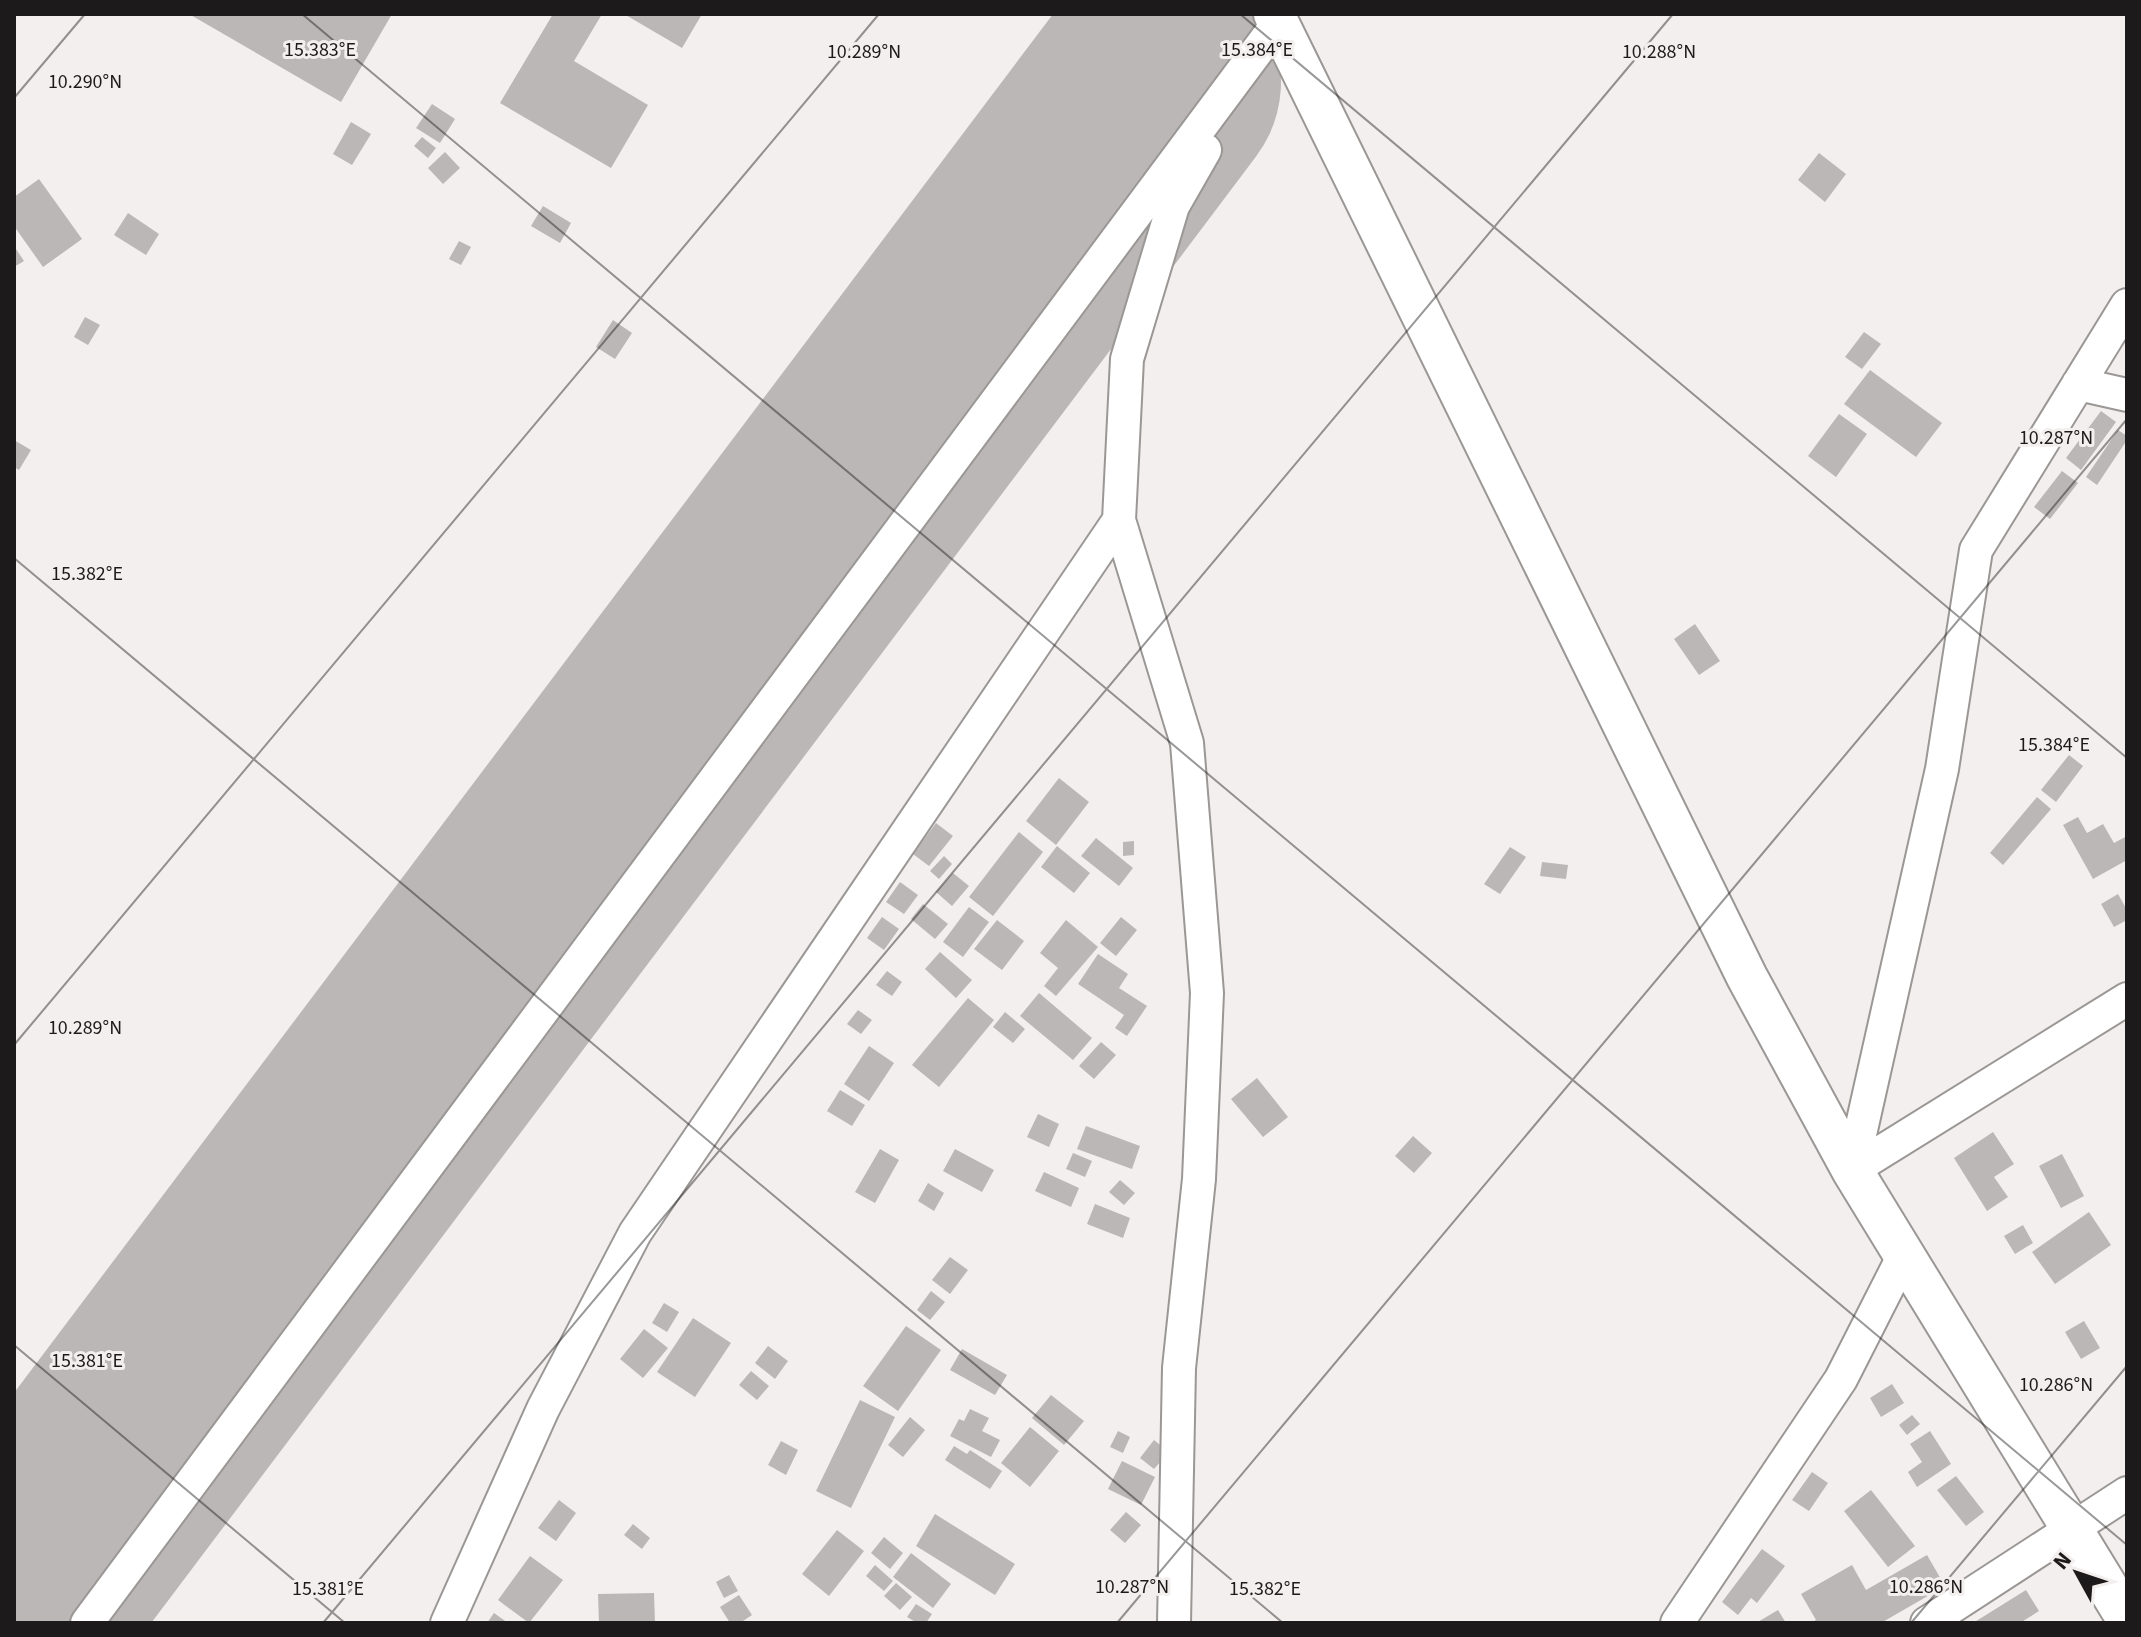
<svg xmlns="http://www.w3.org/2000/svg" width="2141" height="1637" viewBox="0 0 2141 1637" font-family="'Source Sans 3',sans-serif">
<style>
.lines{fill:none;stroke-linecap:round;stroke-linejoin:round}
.runway{stroke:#bab7b6;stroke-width:248}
.building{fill:#bbb7b7}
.minor-casing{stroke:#9a9795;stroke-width:36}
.tertiary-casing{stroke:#9a9795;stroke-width:44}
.minor{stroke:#fff;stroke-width:32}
.tertiary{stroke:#fff;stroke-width:40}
.ticks{fill:none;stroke:#1c1a1a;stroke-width:2;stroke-opacity:0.45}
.ticks-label{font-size:20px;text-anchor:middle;fill:#1c1a1a;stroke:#f3efee;stroke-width:6;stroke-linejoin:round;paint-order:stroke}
</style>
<rect width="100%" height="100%" fill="#f3efee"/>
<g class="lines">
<!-- runway -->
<path class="runway" d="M14 1599 1157 82"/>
</g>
<!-- building -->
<path class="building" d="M189 14H392L341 102Z
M553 14H602L574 61 648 105 611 168 500 103Z
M624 14H702L682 48Z
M432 104 455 119 440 143 416 128Z
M351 122 371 134 352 165 333 154Z
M422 137 436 148 428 158 414 146Z
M445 152 460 168 443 184 428 168Z
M1819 153 1846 174 1825 202 1798 180Z
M39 179 82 239 43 267 14 226V197Z
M543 206 571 223 560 243 531 226Z
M128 213 159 234 146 255 114 235Z
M459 241 471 247 461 265 449 259Z
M14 246 24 261 14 267Z
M85 317 100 325 88 345 74 337Z
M613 320 632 333 615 359 596 347Z
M1864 332 1881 344 1862 369 1845 357Z
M1870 370 1942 423 1916 457 1844 404Z
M2101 411 2116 422 2081 470 2066 458Z
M1839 414 1867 434 1836 477 1808 456Z
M2118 430 2127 436V440L2097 485 2086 477Z
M14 440 31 450 19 470 14 467Z
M2062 471 2078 483 2050 519 2034 507Z
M1695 624 1720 661 1699 675 1674 639Z
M2069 755 2083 766 2056 802 2041 790Z
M1059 778 1089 802 1056 845 1026 821Z
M2037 797 2051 809 2003 865 1990 853Z
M2078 817 2087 833 2103 824 2114 843 2127 836V860L2093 879 2063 825Z
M936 823 953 836 929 866 913 854Z
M1019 832 1043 852 993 916 969 897Z
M1096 838 1133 868 1119 886 1081 856Z
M1134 841V855L1123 856V842Z
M1057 846 1090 873 1074 893 1041 867Z
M1510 847 1526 857 1500 894 1484 884Z
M944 856 952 864 939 879 930 871Z
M1542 862 1568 865 1566 879 1540 876Z
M953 873 969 886 952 906 936 892Z
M900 882 918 895 904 914 886 902Z
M2118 894 2127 910V920L2114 927 2101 904Z
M923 904 948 924 935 939 911 919Z
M969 907 989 922 963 957 943 942Z
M882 917 899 929 884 950 867 938Z
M1121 917 1137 930 1116 956 1100 943Z
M997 920 1024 941 1002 970 974 949Z
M1066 920 1098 947 1056 996 1044 986 1058 968 1040 953Z
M940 952 972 980 956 998 925 969Z
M1098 954 1128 974 1119 988 1147 1006 1127 1036 1115 1028 1124 1015 1078 984Z
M887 971 902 982 892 996 876 985Z
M1039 993 1092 1038 1073 1060 1020 1016Z
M968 998 994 1020 939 1087 912 1065Z
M858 1010 872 1020 861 1034 847 1024Z
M1005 1012 1025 1029 1013 1043 993 1027Z
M1101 1042 1116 1055 1094 1079 1079 1066Z
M869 1046 894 1063 869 1101 844 1084Z
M1257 1078 1288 1117 1263 1137 1231 1099Z
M840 1090 865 1105 852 1126 827 1111Z
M1038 1114 1059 1124 1049 1147 1027 1137Z
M1086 1126 1140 1146 1132 1169 1077 1149Z
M1993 1132 2014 1164 1994 1177 2008 1197 1987 1211 1954 1158Z
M1413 1136 1432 1153 1414 1173 1395 1156Z
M880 1149 899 1160 875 1203 855 1192Z
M955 1149 994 1170 982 1192 943 1171Z
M1073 1153 1092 1161 1085 1177 1066 1169Z
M2062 1154 2084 1196 2061 1208 2039 1166Z
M1044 1172 1079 1188 1071 1207 1035 1191Z
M1120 1180 1135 1193 1124 1205 1109 1192Z
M928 1183 944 1193 934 1211 918 1201Z
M1095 1204 1130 1218 1123 1238 1087 1224Z
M2089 1212 2111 1245 2055 1284 2032 1252Z
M2023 1225 2033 1243 2015 1254 2004 1236Z
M950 1257 968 1270 950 1294 932 1280Z
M931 1291 945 1302 930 1320 917 1310Z
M664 1303 679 1312 667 1332 652 1323Z
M693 1318 731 1343 695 1397 657 1372Z
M2084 1321 2100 1348 2081 1359 2065 1332Z
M906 1326 941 1350 898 1411 863 1386Z
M644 1329 668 1348 643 1378 620 1359Z
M768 1346 788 1361 775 1379 755 1363Z
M962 1349 1007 1375 995 1395 950 1370Z
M751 1371 769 1386 757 1400 739 1385Z
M1892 1384 1904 1403 1881 1417 1870 1398Z
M1051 1395 1084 1421 1064 1445 1032 1418Z
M860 1400 895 1417 851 1508 816 1491Z
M970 1409 989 1418 982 1431 1000 1440 991 1457 950 1436 959 1419 964 1421Z
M1912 1415 1920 1424 1907 1435 1899 1425Z
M910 1417 925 1430 903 1457 888 1445Z
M1030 1427 1059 1451 1030 1487 1001 1463Z
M1118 1431 1130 1437 1123 1453 1110 1447Z
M1930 1431 1951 1464 1917 1487 1908 1472 1922 1462 1910 1444Z
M1154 1440 1169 1452 1154 1469 1140 1458Z
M781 1441 798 1450 786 1475 768 1465Z
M954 1446 967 1454 970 1450 1002 1471 990 1489 945 1460Z
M1122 1461 1155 1477 1141 1505 1108 1489Z
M1812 1472 1828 1483 1809 1511 1792 1500Z
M1956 1476 1984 1512 1966 1526 1937 1490Z
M1871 1490 1915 1546 1888 1567 1844 1511Z
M559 1500 576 1513 556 1541 538 1528Z
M1126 1512 1141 1525 1125 1543 1110 1530Z
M935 1514 1015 1564 995 1595 916 1546Z
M633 1524 650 1538 642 1549 624 1535Z
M837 1530 864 1551 829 1596 802 1574Z
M884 1537 903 1553 890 1569 871 1553Z
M1762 1549 1785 1566 1757 1603 1751 1598 1738 1615 1722 1602Z
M911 1553 951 1584 933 1608 893 1577Z
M1927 1555 1945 1586 1881 1623H1810L1816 1620 1801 1594 1852 1565 1866 1590Z
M530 1556 563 1580 529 1623 498 1600Z
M875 1565 893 1581 884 1591 866 1576Z
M729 1575 738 1591 724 1598 716 1582Z
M896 1583 912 1597 900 1610 884 1596Z
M2026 1590 2039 1611 2020 1623H1973Z
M654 1593 655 1623H599L598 1594Z
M739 1595 752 1615 740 1623H730L720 1607Z
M916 1604 932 1614 926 1623H917L907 1617Z
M1778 1610 1786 1623H1756Z
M494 1613 508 1623H487Z"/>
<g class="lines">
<!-- minor casing -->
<g class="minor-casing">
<path id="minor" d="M2078 384 2127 395
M1852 1170 1942 769 1976 550 2127 305
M1852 1170 2127 999
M87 1623 1278 23
M447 1623 543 1409 635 1233 1119 520
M1174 1623 1179 1368 1199 1179 1207 993 1187 743 1119 520 1127 359 1173 206 1205 150
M1677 1623 1841 1379 1904 1255
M1927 1623 2127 1493"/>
</g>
<!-- tertiary casing -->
<g class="tertiary-casing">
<path id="tertiary" d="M1274 14 1747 977 1852 1170 2127 1619"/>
</g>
<!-- minor -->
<use href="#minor" class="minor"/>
<!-- tertiary -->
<use href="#tertiary" class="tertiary"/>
</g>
<!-- ticks -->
<path class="ticks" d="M302 14 2127 1545M1240 14 2127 758M14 98 85 14M14 558 1283 1623M14 1045 879 14M14 1345 345 1623M323 1623 1673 14M1117 1623 2127 419M1911 1623 2127 1366"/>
<g class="ticks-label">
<text x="320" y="56">15.383°E</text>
<text x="1257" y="56">15.384°E</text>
<text x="864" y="58">10.289°N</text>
<text x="1659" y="58">10.288°N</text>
<text x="85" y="88">10.290°N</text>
<text x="2056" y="444">10.287°N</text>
<text x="87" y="580">15.382°E</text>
<text x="2054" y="751">15.384°E</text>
<text x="85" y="1034">10.289°N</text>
<text x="87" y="1367">15.381°E</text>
<text x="2056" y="1391">10.286°N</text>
<text x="1132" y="1593">10.287°N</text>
<text x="1926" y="1593">10.286°N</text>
<text x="328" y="1595">15.381°E</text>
<text x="1265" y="1595">15.382°E</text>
</g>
<!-- border -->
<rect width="2141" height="1637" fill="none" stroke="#1c1a1a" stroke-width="32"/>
<!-- north arrow -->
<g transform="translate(2077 1573) rotate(310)" stroke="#f3efee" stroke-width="6" paint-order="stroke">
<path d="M0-6L14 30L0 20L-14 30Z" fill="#1c1a1a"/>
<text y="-12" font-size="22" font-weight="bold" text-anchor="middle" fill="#1c1a1a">N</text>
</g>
</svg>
